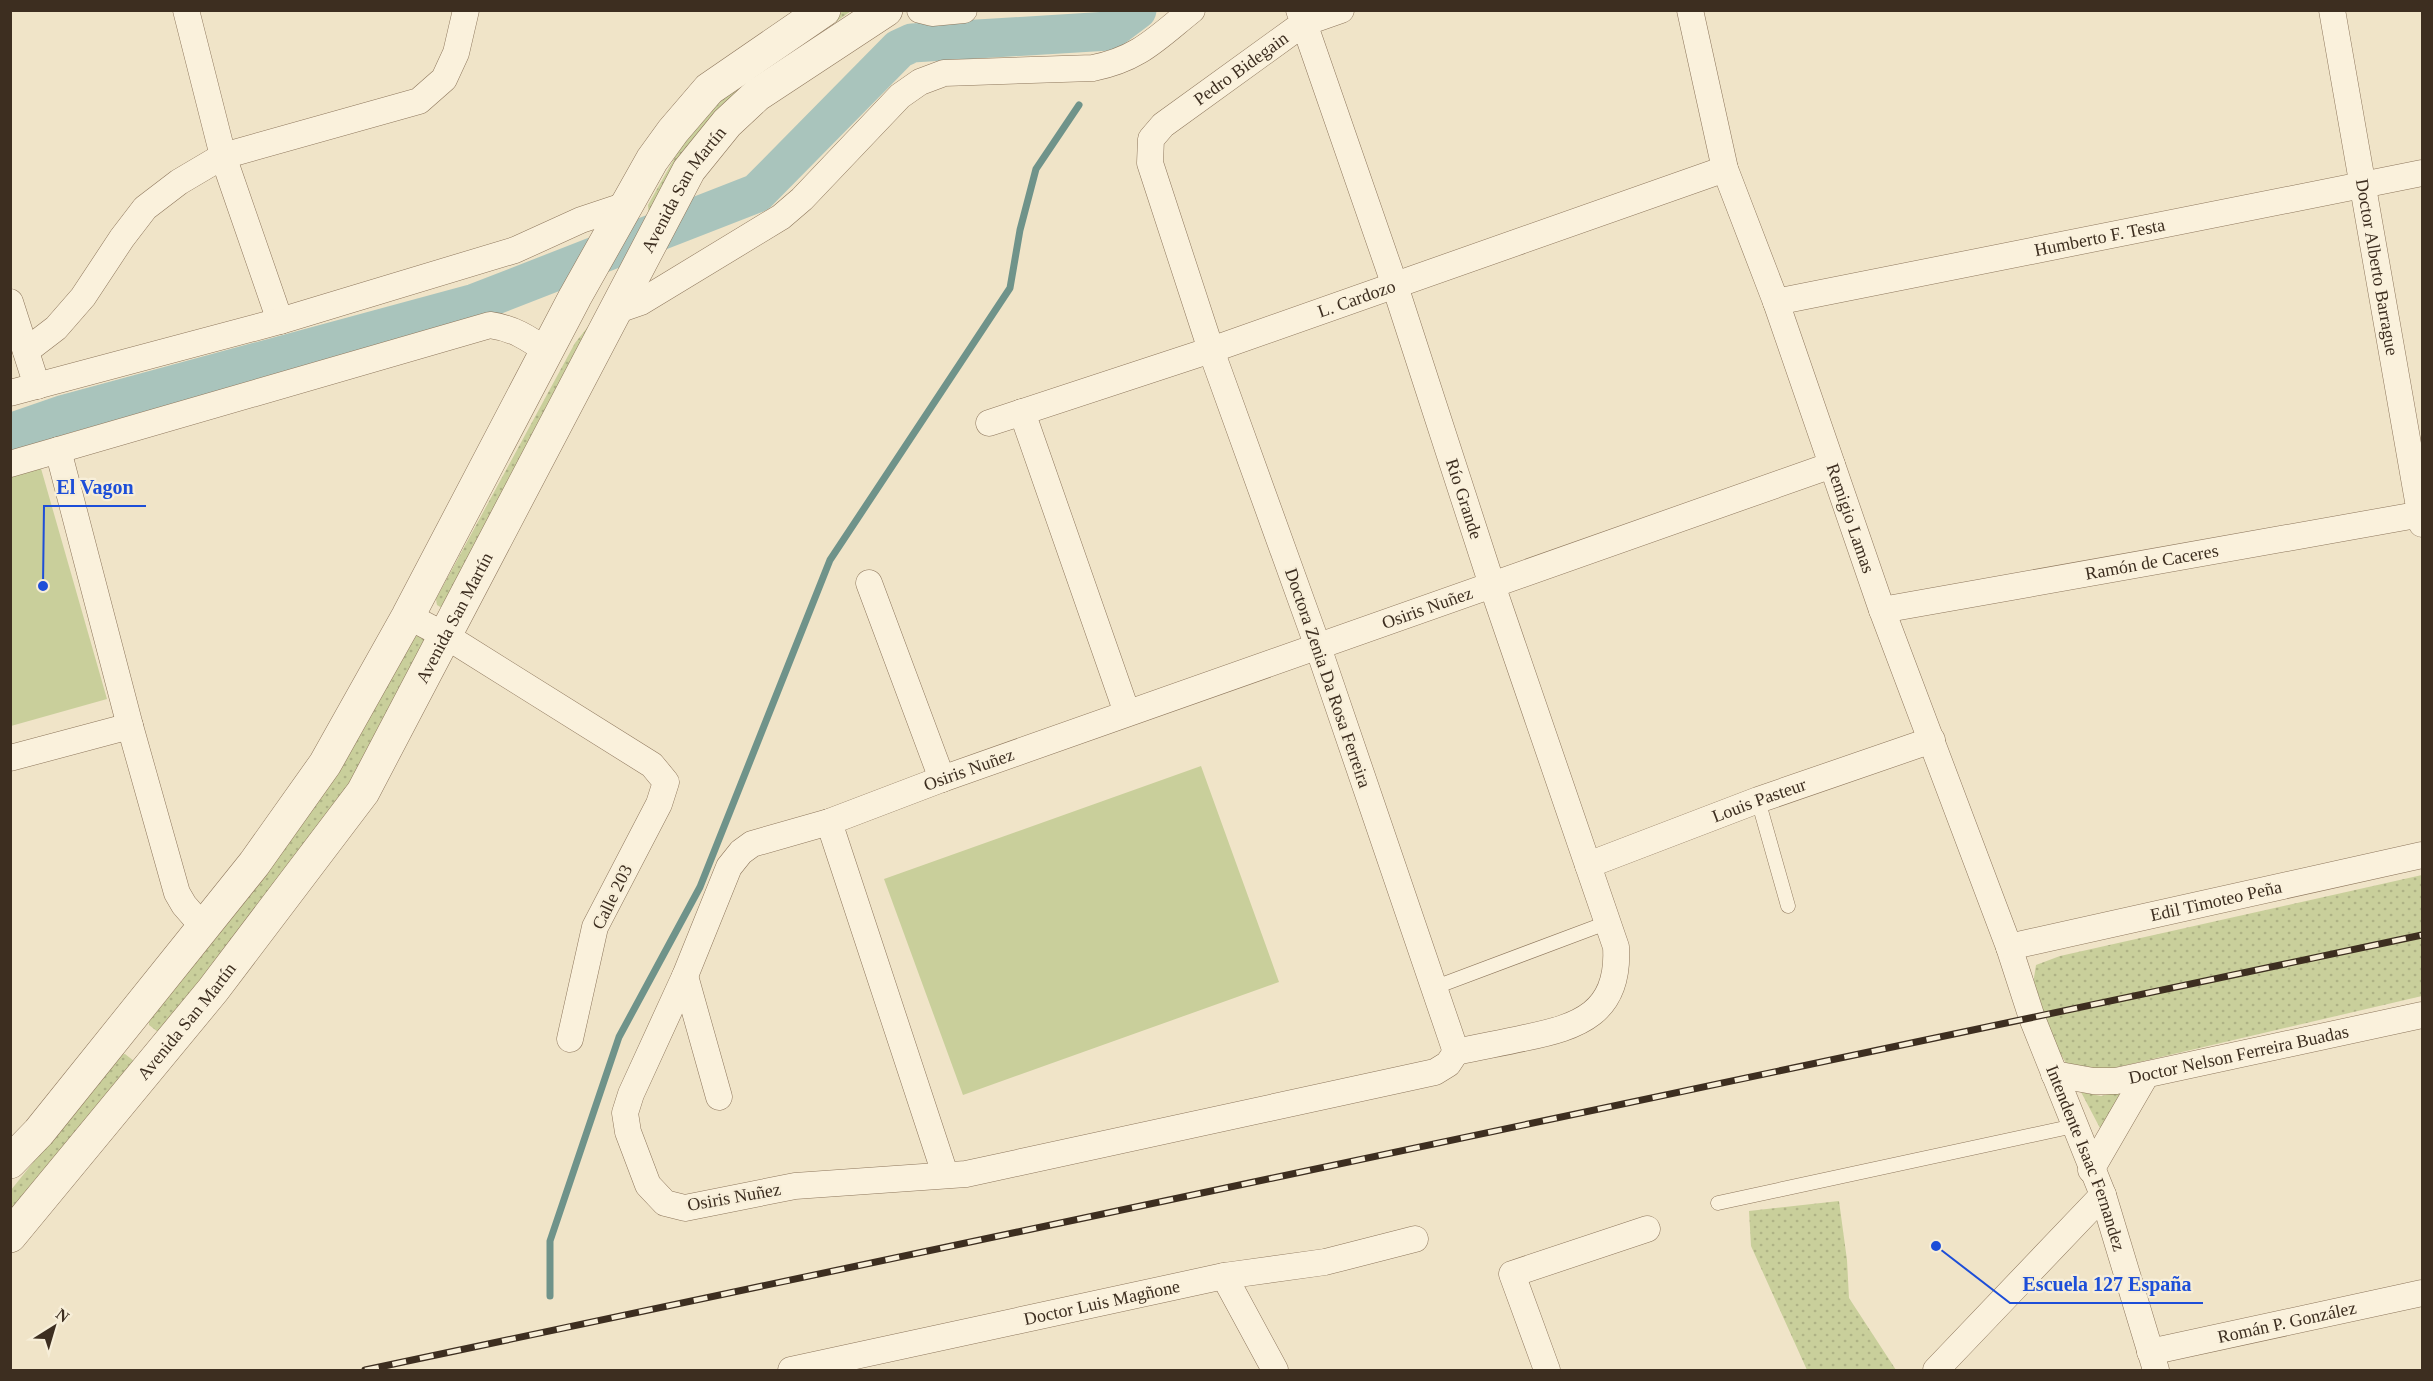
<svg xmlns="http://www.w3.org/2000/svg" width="2433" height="1381" viewBox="0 0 2433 1381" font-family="Georgia,serif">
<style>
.grass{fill:url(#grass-dots)}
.garden{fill:#c9cf9b}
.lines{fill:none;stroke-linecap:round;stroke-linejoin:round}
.stream{stroke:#6f938a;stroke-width:7}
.river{stroke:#a9c4bc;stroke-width:39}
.service-casing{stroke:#8d765c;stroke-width:15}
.minor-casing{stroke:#8d765c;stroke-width:27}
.tertiary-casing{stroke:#8d765c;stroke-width:34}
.service{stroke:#faf1dc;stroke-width:14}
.minor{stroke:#faf1dc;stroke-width:26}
.tertiary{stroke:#faf1dc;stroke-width:33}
.rail-casing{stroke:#3d2e20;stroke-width:7}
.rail{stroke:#f7eed8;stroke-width:4.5;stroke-dasharray:14;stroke-linecap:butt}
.labels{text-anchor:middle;stroke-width:4.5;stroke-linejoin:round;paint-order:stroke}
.street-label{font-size:18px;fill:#3d2e20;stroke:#f7eed8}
.leader{fill:none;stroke:#1d4ed8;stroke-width:2}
.callout-dot{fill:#1d4ed8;stroke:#f7eed8;stroke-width:2}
.callout-label{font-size:20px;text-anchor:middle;font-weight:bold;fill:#1d4ed8;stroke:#f7eed8;stroke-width:4.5;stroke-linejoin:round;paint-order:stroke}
</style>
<defs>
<pattern id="grass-dots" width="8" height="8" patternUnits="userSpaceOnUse" patternTransform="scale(1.5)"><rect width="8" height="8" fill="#c9cf9b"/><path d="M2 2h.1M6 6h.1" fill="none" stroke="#aeb285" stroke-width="1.8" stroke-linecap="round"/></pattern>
</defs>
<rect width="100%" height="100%" fill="#f0e4c8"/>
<!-- grass -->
<path class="grass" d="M843 11H851L735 94 649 217 648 205 687 136 727 91Z
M594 319 442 608 437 605 436 599 575 343Z
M419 635 425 638 382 736 320 833 158 1032 149 1025V1019L412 638Z
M2422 875V996L2101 1071 2067 1065 2049 1034 2033 984 2036 965 2060 956Z
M125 1054 134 1061 11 1222V1190L119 1055Z
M2124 1091 2101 1130 2081 1092 2101 1096Z
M1839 1201 1847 1260 1849 1298 1896 1370H1807L1751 1246 1749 1211Z"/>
<!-- garden -->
<path class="garden" d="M40 465 107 699 11 726V473Z
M1201 766 1279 982 963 1095 884 879Z"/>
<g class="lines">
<!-- stream -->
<path class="stream" d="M550 1296V1241L619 1037 700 887 830 560 1010 288 1020 230 1036 169 1079 105"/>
<!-- river -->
<path class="river" d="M10 433 65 414 475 303 757 193 899 49 912 43 1109 31 1137 10"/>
<!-- service casing -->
<g class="service-casing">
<path id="service" d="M1758 800 1788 906
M1433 988 1609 922
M1718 1203 2074 1126"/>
</g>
<!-- minor casing -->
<g class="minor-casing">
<g id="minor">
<path d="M186 10 223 156 280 321"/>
<path d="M920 10 932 13 964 10"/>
<path id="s1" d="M1299 10 1304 23 1395 286 1492 585 1616 947C1620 1013 1579 1027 1524 1038 1501 1043 1479 1047 1456 1052L1318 647 1211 350 1150 163 1151 139 1163 125 1304 23 1341 10"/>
<path id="s2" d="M1690 10 1725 169 1776 302 1882 610 2009 947 2032 1018 2103 1195 2156 1370"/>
<path id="s3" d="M2332 10 2422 524"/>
<path d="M10 302 37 386"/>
<path id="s4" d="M1776 302 2422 173"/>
<path d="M615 311 641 302 781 217 802 199 900 96 920 82 944 73 1093 68C1139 59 1157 38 1192 10"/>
<path d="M26 351 56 328 83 297 122 238 145 208 179 182 223 156 419 101 444 79 456 53 466 10"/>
<path d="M10 393 280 321 515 250 581 220 626 205"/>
<path d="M1022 412 1127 713"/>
<path id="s5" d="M989 423 1211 350 1725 169"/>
<path d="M58 450 130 726 177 893 184 905 204 928"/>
<path d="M10 464 490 325C513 328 528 338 547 351"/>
<path d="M869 583 942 779"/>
<path id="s6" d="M1882 610 2422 514"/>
<path d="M408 616 446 636 652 765 666 782 659 804 595 927 570 1039"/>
<path d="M10 758 130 726"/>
<path d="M829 822 945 1174"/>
<path id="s7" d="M1588 865 1758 800 1932 740"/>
<path id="s8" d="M2009 947 2422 855"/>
<path d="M685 976 719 1097"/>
<path id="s9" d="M1456 1052 1448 1064 1435 1072 966 1174 795 1186 685 1208 665 1203 648 1185 628 1132 625 1113 631 1094 685 976 729 867 741 852 752 844 829 822 942 779 1832 465"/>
<path id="s10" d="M2054 1074 2093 1081H2116L2422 1015"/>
<path d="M2091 1170 2146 1075"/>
<path d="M1224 1276 1275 1370"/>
<path id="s11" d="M2150 1352 2422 1293"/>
<path id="s12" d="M791 1370 1224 1276 1325 1262 1415 1239"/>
<path d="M1547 1370 1512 1274 1647 1229"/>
<path d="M1936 1370 2103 1195"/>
</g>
</g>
<!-- tertiary casing -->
<g class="tertiary-casing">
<g id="tertiary">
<path d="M10 1162 39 1132 254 864 325 764 408 616 575 297 652 160 673 131 709 89 824 10"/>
<path id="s13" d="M10 1236 213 990 363 792 689 170 727 123 757 95 886 10"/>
</g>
</g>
<!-- service -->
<use href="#service" class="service"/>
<!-- minor -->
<use href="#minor" class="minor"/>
<!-- tertiary -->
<use href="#tertiary" class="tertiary"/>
<!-- rail casing -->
<g class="rail-casing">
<path id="rail" d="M365 1370 2422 935"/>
</g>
<!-- rail -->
<use href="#rail" class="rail"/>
</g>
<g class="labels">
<!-- street labels -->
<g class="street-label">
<text dy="6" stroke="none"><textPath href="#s1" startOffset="2284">Pedro Bidegain</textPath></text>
<text dy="6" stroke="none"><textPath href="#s13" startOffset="1250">Avenida San Martín</textPath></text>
<text dy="6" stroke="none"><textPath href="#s4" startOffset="330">Humberto F. Testa</textPath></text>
<text dy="6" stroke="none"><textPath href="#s3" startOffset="261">Doctor Alberto Barrague</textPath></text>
<text dy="6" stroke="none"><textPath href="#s5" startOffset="388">L. Cardozo</textPath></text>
<text dy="6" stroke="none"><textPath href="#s1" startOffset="516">Río Grande</textPath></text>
<text dy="6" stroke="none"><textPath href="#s2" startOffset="534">Remigio Lamas</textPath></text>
<text dy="6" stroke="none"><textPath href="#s6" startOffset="274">Ramón de Caceres</textPath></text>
<text dy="6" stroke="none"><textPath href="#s9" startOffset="1930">Osiris Nuñez</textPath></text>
<text dy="6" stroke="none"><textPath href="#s13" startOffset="764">Avenida San Martín</textPath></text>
<text transform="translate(1328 678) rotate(71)" y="6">Doctora Zenia Da Rosa Ferreira</text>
<text dy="6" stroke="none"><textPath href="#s9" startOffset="1444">Osiris Nuñez</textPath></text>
<text dy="6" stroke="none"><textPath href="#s7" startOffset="183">Louis Pasteur</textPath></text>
<text transform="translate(612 897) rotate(-64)" y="6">Calle 203</text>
<text dy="6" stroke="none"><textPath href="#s8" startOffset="212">Edil Timoteo Peña</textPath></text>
<text dy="6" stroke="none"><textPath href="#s13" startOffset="278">Avenida San Martín</textPath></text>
<text dy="6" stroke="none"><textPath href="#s10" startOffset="188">Doctor Nelson Ferreira Buadas</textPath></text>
<text dy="6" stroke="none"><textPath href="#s2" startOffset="1216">Intendente Isaac Fernandez</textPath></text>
<text transform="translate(734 1197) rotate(-10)" y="6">Osiris Nuñez</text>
<text dy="6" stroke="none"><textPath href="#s12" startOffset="318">Doctor Luis Magñone</textPath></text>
<text dy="6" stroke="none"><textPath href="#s11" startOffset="140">Román P. González</textPath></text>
</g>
</g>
<!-- callouts -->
<path class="leader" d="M43 586L44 506H146M1936 1246L2010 1303H2203"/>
<g class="callout-dot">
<circle cx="43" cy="586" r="6"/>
<circle cx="1936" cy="1246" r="6"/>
</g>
<g class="callout-label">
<text x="95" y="494">El Vagon</text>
<text x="2107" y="1291">Escuela 127 España</text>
</g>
<!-- border -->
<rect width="2433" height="1381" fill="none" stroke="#3d2e20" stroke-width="24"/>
<!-- north arrow -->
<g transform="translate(54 1327) rotate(37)" stroke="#f7eed8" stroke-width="4.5" paint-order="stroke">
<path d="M0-4.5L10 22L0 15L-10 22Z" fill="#3d2e20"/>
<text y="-9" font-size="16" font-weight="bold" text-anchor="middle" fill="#3d2e20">N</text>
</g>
</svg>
